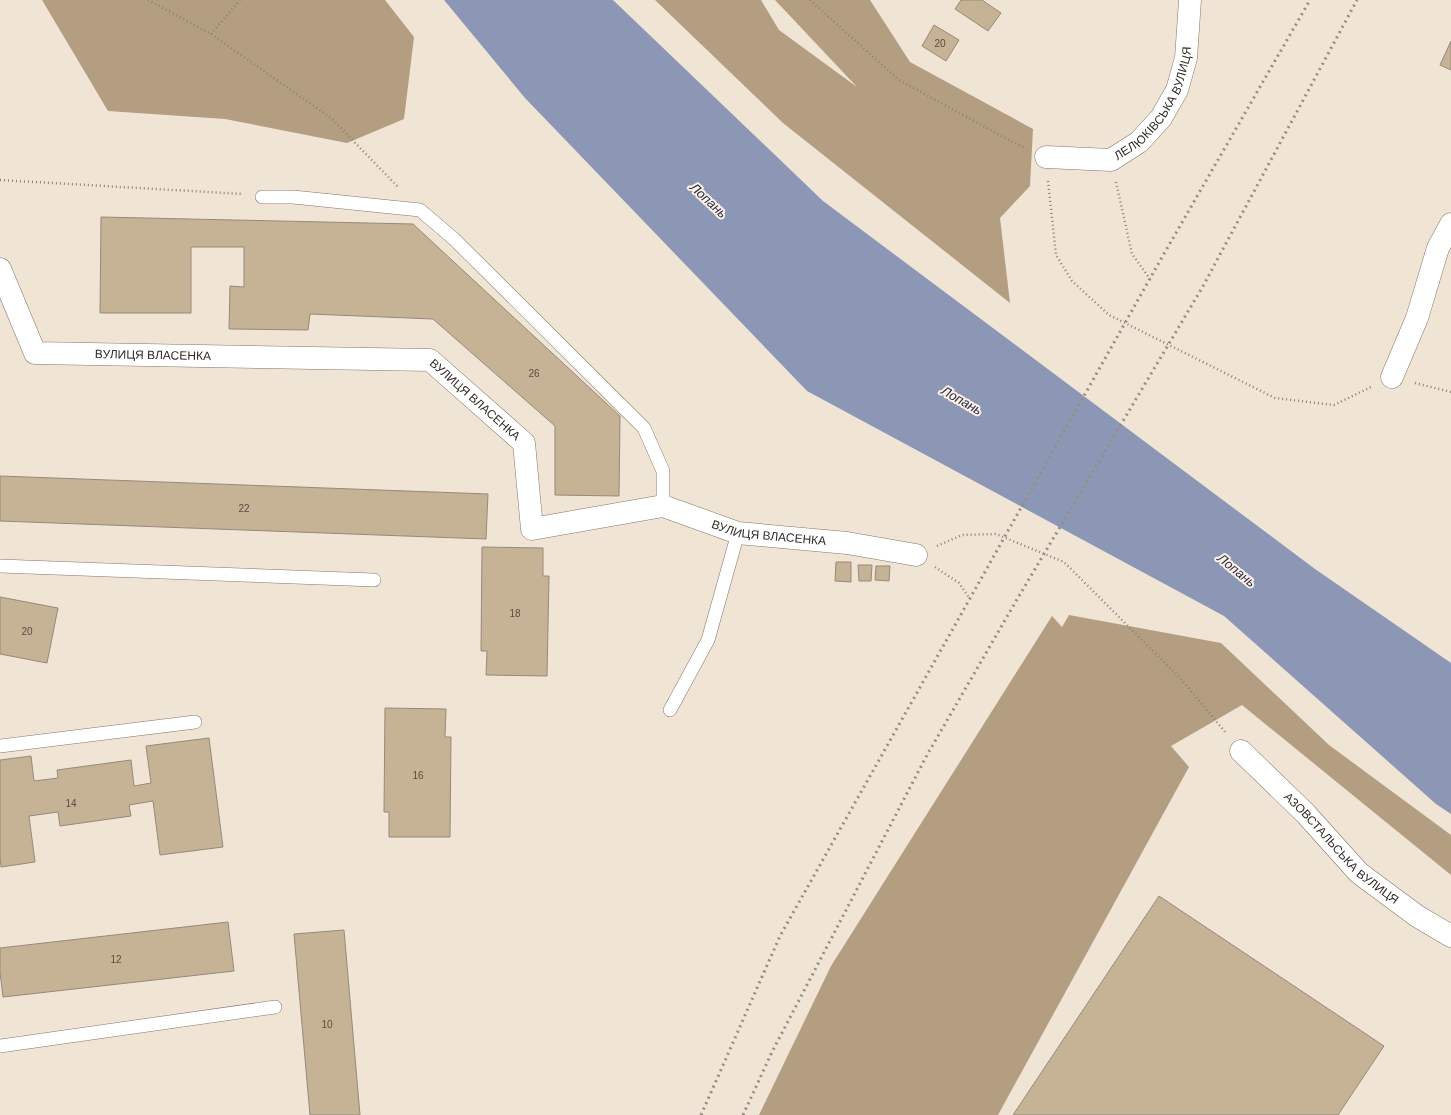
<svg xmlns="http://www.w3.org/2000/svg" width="1451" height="1115" viewBox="0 0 1451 1115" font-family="Arial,sans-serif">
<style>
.forest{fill:#b39e81}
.water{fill:#8c97b6}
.building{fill:#c6b294;stroke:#958a7b}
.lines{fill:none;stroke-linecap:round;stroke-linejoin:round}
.lane-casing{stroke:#827768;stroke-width:14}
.street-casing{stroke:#827768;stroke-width:23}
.path{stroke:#8a8277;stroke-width:2.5;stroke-dasharray:1 3;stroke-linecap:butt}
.lane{stroke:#fff;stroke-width:13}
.street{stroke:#fff;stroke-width:22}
.rail{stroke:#968d82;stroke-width:3;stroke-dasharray:2 4;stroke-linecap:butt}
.labels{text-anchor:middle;stroke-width:4;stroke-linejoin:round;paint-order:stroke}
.number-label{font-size:10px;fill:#574e42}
.street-label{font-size:12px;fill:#322d27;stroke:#fdf1e1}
.water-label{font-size:13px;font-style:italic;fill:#1c2650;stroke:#fdf1e1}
</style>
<rect width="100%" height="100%" fill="#f0e4d4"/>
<!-- forest -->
<path class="forest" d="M42 0H385L414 37 404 119 347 143 225 119 108 111Z
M655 0H761L779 30 857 87 775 0H870L910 62 1033 129 1030 186 1000 218 1010 303 783 123Z
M1069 615 1221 643 1329 745 1451 835V875L1242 705 1171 746 1189 767 998 1115H759L831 966 1052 616 1062 627Z"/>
<!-- water -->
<path class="water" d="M444 0H613L823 201 1315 569 1451 663V814L1436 804 1224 616 807 391 525 98Z"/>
<!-- building -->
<path class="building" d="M961 0H982L1001 13 988 31 955 9Z
M934 25 959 40 946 61 922 46Z
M1451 41V70L1440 65Z
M101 217 413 224 620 416 619 496 555 495V426L433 319 310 314 308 330 229 329 230 286 244 287V247H191V313H100Z
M0 476 488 494 486 539 0 521Z
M482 547 543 548V576H549L547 676 486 675 487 651H481Z
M836 562H851V582L835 581Z
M858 565H872L871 581H859Z
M876 566H890L889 581 875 580Z
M0 597 58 608 47 663 0 654Z
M385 708 446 709 445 737H451L450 837H389V812H384Z
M209 738 223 847 160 855 153 801 129 805 131 816 60 826 58 812 29 816 35 862 1 867 0 856V760L31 756 34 781 58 778 57 770 131 760 134 786 151 783 146 746Z
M1159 896 1384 1046 1338 1115H1013Z
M228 922 234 971 3 997 0 972V948Z
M344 930 360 1115H310L294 934Z"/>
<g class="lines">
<!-- lane casing -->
<g class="lane-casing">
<path id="lane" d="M262 197H293L420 210 454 239 644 428 663 471V506
M0 566 374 580
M670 710 708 640 738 533
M0 746 195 722
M0 1046 275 1007"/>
</g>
<!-- street casing -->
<g class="street-casing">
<g id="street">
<path id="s1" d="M1046 157 1111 160 1139 142 1161 118 1177 90 1186 58 1190 0"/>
<path id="s2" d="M0 269 35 353 430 360 524 443 532 529 663 506 738 533 847 543 916 555"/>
<path d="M1392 377 1417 318 1438 248 1451 224"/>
<path id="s3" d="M1241 751 1306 814 1359 873 1417 916 1451 936"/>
</g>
</g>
<!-- path -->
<path class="path" d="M148 0 211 34 331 118 399 188
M810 0 899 80 1007 139 1025 148
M211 34 240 0
M0 180 243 194
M1048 181 1056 255 1072 281 1109 315 1275 398 1334 405 1371 387
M1116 182 1132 254 1150 279
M1415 383 1451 392
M937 546 962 535 996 534 1064 562 1181 679 1226 733
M935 567 959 583 970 599"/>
<!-- lane -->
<use href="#lane" class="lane"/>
<!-- street -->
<use href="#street" class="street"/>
<!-- rail -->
<path class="rail" d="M701 1115 780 936 1161 259 1310 0
M743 1115 772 1052 927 755 1019 596 1202 288 1357 0"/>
</g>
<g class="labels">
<!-- number labels -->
<g class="number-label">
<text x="940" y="47">20</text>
<text x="534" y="377">26</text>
<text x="244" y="512">22</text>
<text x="515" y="617">18</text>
<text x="27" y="635">20</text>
<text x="418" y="779">16</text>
<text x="71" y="807">14</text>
<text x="116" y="963">12</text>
<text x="327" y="1028">10</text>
</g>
<!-- street labels -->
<g class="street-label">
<text dy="4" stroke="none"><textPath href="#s1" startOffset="139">ЛЕЛЮКІВСЬКА ВУЛИЦЯ</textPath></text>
<text dy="4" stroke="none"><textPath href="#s2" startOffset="209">ВУЛИЦЯ ВЛАСЕНКА</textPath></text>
<text dy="4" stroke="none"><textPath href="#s2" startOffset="546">ВУЛИЦЯ ВЛАСЕНКА</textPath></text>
<text dy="4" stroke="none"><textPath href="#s2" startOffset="941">ВУЛИЦЯ ВЛАСЕНКА</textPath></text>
<text dy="4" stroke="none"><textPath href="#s3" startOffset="140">АЗОВСТАЛЬСЬКА ВУЛИЦЯ</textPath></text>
</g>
<!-- water labels -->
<g class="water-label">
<text transform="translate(709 200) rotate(43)" y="5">Лопань</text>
<text transform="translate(962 400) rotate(30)" y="5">Лопань</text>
<text transform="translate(1237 570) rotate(39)" y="5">Лопань</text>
</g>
</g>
</svg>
